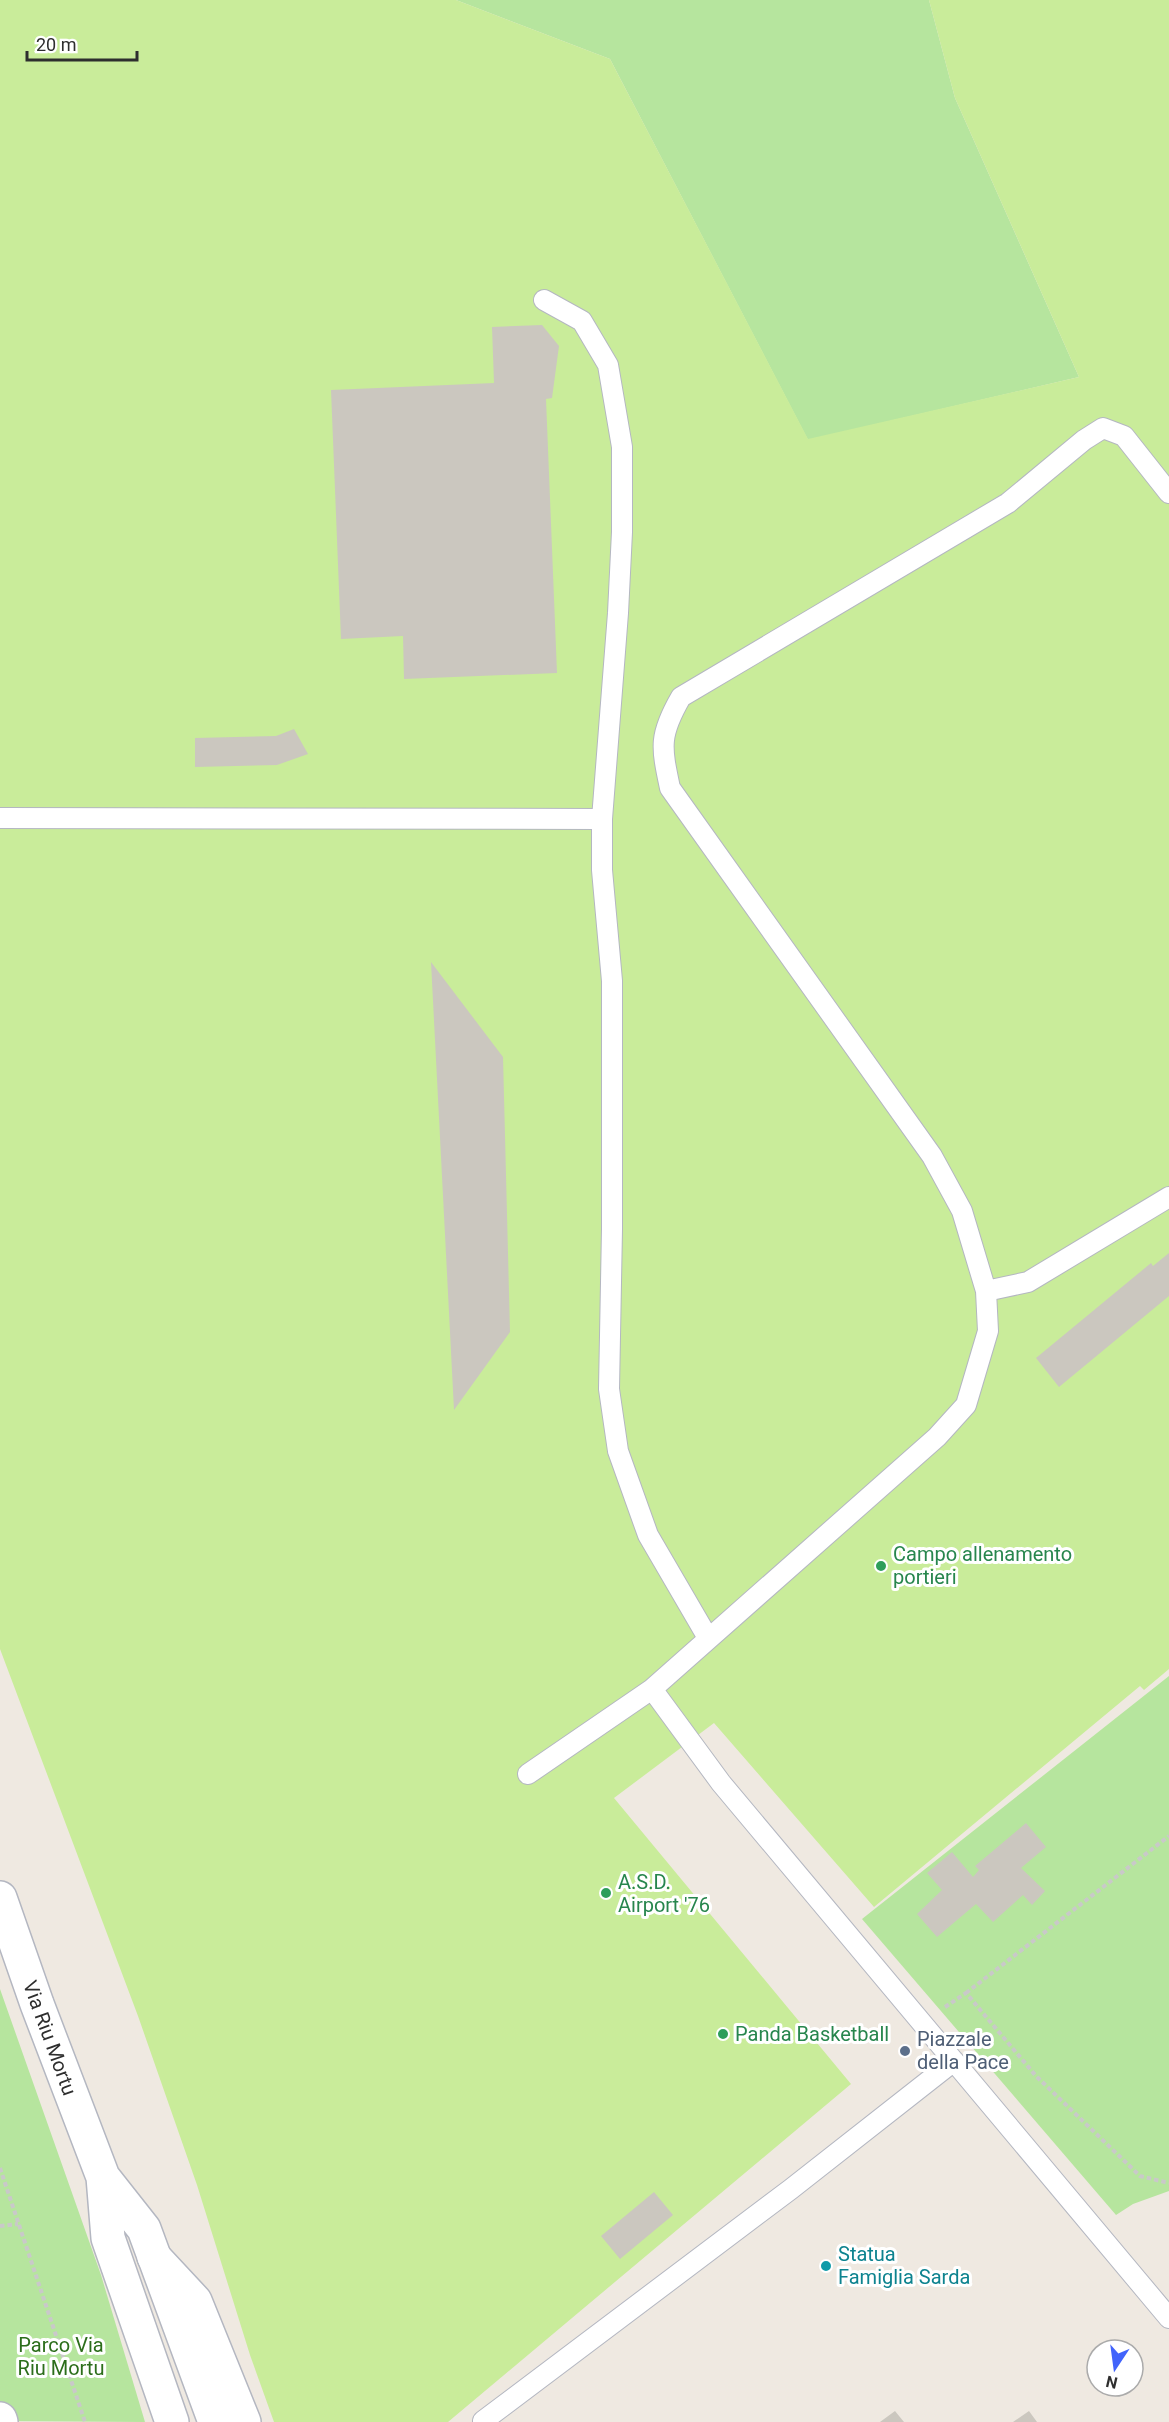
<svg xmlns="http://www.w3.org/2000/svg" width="1169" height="2422" viewBox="0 0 1169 2422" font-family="Roboto,sans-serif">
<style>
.green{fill:#b6e59e}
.pitch{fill:#c9ec9a}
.building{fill:#cbc7bf}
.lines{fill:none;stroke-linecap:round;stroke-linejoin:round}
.service-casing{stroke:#b4b7c1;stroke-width:22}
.minor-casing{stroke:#b4b7c1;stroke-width:36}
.tertiary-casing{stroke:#b4b7c1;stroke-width:36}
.secondary-casing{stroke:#b4b7c1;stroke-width:36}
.path{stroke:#c9c9c9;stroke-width:4;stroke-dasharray:4.5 3;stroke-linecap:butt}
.service{stroke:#fff;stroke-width:20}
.minor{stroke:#fff;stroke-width:33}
.tertiary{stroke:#fff;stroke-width:33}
.secondary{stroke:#fff;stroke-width:33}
.leisure-dot{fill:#2e9e5b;stroke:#fff;stroke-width:2}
.service-dot{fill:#5c6f8a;stroke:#fff;stroke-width:2}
.culture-dot{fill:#0f9aa8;stroke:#fff;stroke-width:2}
.labels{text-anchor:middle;stroke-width:6;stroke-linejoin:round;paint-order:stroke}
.leisure-label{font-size:20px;fill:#27864d;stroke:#fff;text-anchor:start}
.street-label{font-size:20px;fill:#2e2e2e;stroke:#fff}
.service-label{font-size:20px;fill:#4e5e75;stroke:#fff;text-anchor:start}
.culture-label{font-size:20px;fill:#0d838f;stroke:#fff;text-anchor:start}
.park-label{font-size:20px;fill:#2c6e1b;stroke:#fff}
</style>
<rect width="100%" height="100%" fill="#efe9e1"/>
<!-- green -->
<path class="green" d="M456 0H929L955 98 1079 377 808 440 610 59Z
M1169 1676V2191L1133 2204 1116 2215 862 1919Z
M0 1989 101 2275 145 2422 0 2421Z"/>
<!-- pitch -->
<path class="pitch" d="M0 0H456L610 59 808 439 1079 377 955 98 929 0H1169V1669L1144 1690 1140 1686 874 1907 714 1723 614 1798 851 2084 448 2422H274L250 2355 197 2185 138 2016 0 1649Z"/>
<!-- building -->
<path class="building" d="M542 325 559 346 552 398 546 399 557 673 404 679 403 636 341 639 331 390 494 383 492 327Z
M294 729 308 754 277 765 195 767V738L276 736Z
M431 962 503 1057 510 1332 454 1410Z
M1169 1253V1296L1059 1387 1036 1358 1151 1263 1153 1266Z
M1026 1823 1046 1847 1021 1868 1045 1891 1032 1905 1023 1895 993 1922 976 1904 937 1937 917 1914 942 1890 927 1873 952 1852 973 1877 979 1870 975 1866Z
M654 2192 673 2215 620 2259 601 2236Z
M895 2411 904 2422H880Z
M1029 2411 1037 2422H1013Z"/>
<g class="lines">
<!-- service casing -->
<g class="service-casing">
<path id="service" d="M544 300 582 321 608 365 622 447V532L618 613 602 819V870L612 981V1229L609 1389 618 1451 648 1535 708 1638
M1169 493 1124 436 1103 428 1084 440 1008 503 681 697C659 735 661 746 670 788L932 1156 962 1211 986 1291 988 1331 966 1405 937 1437 652 1689 721 1783 1169 2318
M0 818 602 819
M986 1291 1028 1282 1169 1197
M528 1774 652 1689
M483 2421 791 2189 954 2061"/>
</g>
<!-- minor casing -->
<g class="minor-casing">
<path id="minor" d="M0 2419 1 2422"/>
</g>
<!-- tertiary casing -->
<g class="tertiary-casing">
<path id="tertiary" d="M154 2257 195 2301 244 2422"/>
</g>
<!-- secondary casing -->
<g class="secondary-casing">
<path id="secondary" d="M0 1898 37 2004 103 2177 108 2238 172 2422
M103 2177 144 2229 215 2422"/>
</g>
<!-- path -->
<path class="path" d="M966 1993 1169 1836
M945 2007 966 1993 1036 2076 1140 2176 1169 2183
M0 2168 85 2422
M0 2226 18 2224"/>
<!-- service -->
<use href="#service" class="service"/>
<!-- minor -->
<use href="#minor" class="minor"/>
<!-- tertiary -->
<use href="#tertiary" class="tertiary"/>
<!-- secondary -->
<use href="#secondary" class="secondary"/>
</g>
<!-- markers -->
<g class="leisure-dot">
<circle cx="881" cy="1566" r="6"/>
<circle cx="606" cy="1893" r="6"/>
<circle cx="723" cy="2034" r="6"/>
</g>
<circle class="service-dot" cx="905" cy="2051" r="6"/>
<circle class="culture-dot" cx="826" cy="2266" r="6"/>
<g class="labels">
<!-- leisure labels -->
<g class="leisure-label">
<text x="893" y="1561">Campo allenamento<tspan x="893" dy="23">portieri</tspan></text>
<text x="618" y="1889">A.S.D.<tspan x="618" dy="23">Airport '76</tspan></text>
<text x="735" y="2041">Panda Basketball</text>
</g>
<!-- street labels -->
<g class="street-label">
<text transform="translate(50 2038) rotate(70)" y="7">Via Riu Mortu</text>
</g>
<!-- service labels -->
<g class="service-label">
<text x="917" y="2046">Piazzale<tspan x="917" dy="23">della Pace</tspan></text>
</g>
<!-- culture labels -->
<g class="culture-label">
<text x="838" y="2261">Statua<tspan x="838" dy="23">Famiglia Sarda</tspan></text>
</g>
<!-- park labels -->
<g class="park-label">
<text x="61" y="2352">Parco Via<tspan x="61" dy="23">Riu Mortu</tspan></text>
</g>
</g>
<!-- north arrow -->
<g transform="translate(1115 2368) rotate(193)"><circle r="28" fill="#ffffff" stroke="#ababab" stroke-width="1.5"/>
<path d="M0-4.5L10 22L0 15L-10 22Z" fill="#4264fb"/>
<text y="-9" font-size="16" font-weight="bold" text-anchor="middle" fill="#2e2e2e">N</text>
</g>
<!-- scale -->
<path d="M27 51v9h110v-9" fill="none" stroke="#2e2e2e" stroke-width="3"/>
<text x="36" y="51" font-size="18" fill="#2e2e2e" stroke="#ffffff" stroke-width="4.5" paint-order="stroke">20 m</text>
</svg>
